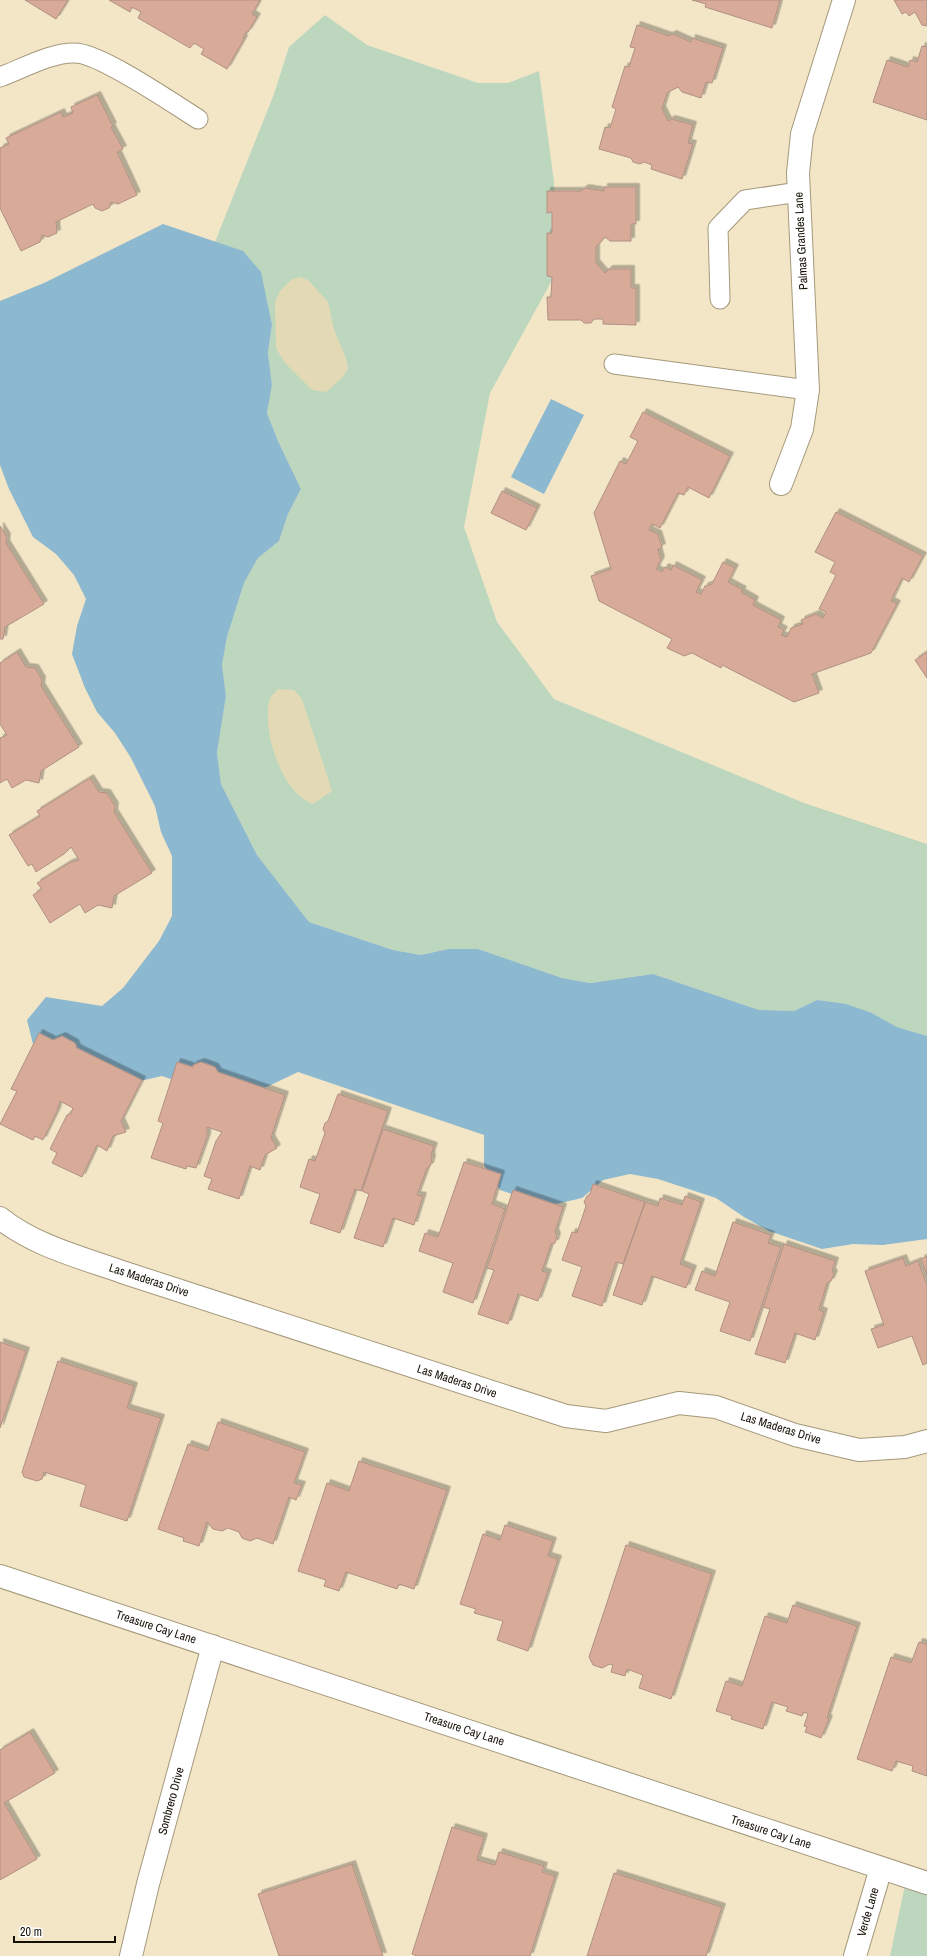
<svg xmlns="http://www.w3.org/2000/svg" width="927" height="1956" viewBox="0 0 927 1956" font-family="'Archivo Narrow',sans-serif">
<style>
.green{fill:#bdd7be}
.sand{fill:#e3dab5}
.water{fill:#8cb8d0}
.building{fill:#d8ab99;stroke:#b09083;filter:url(#shadow)}
.lines{fill:none;stroke-linecap:round;stroke-linejoin:round}
.service-casing{stroke:#a5997c;stroke-width:21}
.minor-casing{stroke:#a5997c;stroke-width:24}
.service{stroke:#fff;stroke-width:19}
.minor{stroke:#fff;stroke-width:22}
.labels{text-anchor:middle;stroke-width:3;stroke-linejoin:round;paint-order:stroke}
.street-label{font-size:12px;fill:#151006;stroke:#fff}
</style>
<defs>
<filter id="shadow"><feDropShadow dx="3.5" dy="-3.5" stdDeviation="0" flood-color="#0004"/></filter>
</defs>
<rect width="100%" height="100%" fill="#f3e6c7"/>
<!-- green -->
<path class="green" d="M325 15 367 45 478 83H508L539 71 554 182 556 273 490 393 464 527 497 622 554 699 804 803 927 844V1036L897 1027 872 1013 817 1000 794 1011 759 1010 653 974 590 983 562 978 478 949H448L421 955 393 950 309 922 257 855 221 784 217 753 226 696 222 665 227 637 244 583 258 558 279 541 288 514 301 489 278 441 267 413 272 385 268 353 272 325 215 242 274 94 289 47Z
M905 1885 927 1892V1956H890Z"/>
<!-- sand -->
<path class="sand" d="M299 277 308 280 328 302 334 330 346 358 348 369 342 378 326 392 312 390 285 363 276 348 275 303 280 291 291 280Z
M278 689 294 690 302 699 332 791 313 804C281 792 263 733 269 702 270 697 275 692 278 689Z"/>
<!-- water -->
<path class="water" d="M163 224 243 251 261 272 272 325 268 353 272 385 267 413 278 441 301 489 288 514 279 541 258 558 244 583 227 637 222 665 226 696 217 753 221 784 257 855 309 922 393 950 421 955 448 949H478L562 978 590 983 653 974 759 1010 794 1011 817 1000 846 1004 872 1013 897 1027 927 1036V1239L883 1245 853 1244 822 1249 769 1231 744 1217 716 1198 658 1179 630 1174 603 1180 582 1198 556 1204 527 1199 500 1190 484 1165V1135L298 1072 250 1095 194 1087 162 1076 136 1082 34 1048 27 1020 46 997 102 1006 123 988 159 941 172 916V856L161 832 155 806 131 758 115 733 97 712 85 688 72 654 77 626 86 599 74 575 56 554 33 537 9 489 0 465V301L44 283Z
M551 399 584 415 544 494 511 477Z"/>
<!-- building -->
<path class="building" d="M25 0H68L56 19Z
M109 0H260L252 14 257 17 248 32H246L243 38 244 39 227 69 201 54 204 49 194 43 190 48 138 18 141 12 132 7 130 12Z
M692 0H780L772 28 705 7 706 4Z
M894 0H927V26L922 25 915 12 909 16 906 12 902 14Z
M637 25 669 36 673 34 691 42 692 38 723 48 712 83 706 82 701 98 682 92 678 87 667 93 662 109 668 121 672 119 693 125 688 143 693 144 682 179 651 169 652 165 644 162 640 164 633 162 631 158 599 149 605 127 610 128 616 109 612 107 625 66 629 67 635 48 630 47Z
M922 46 927 47V120L873 102 887 60 908 67 910 60 917 62Z
M97 95 113 126 111 127 123 149 117 152 137 195 118 204 111 202 109 208 102 211 95 208 93 204 56 222 57 233 48 237 42 235 40 242 21 251 0 208V148L9 144 6 138 61 112 63 117 73 113 71 107Z
M604 187H636V224H631V241H610L605 237 596 247V263L605 273 609 269H631V288H636V325L603 324V319H594L591 323H584L581 320H548L547 297H551L552 277 547 276V233H552V212L547 213V191H581L585 188 604 191Z
M643 412 730 456 709 498 688 487 684 495 678 493 660 528 652 524 649 530 658 534 662 547 658 549 661 560 656 569 662 572 665 567 671 570 673 565 702 580 696 592 701 594 705 586 712 584 723 562 735 568 728 582 743 590 741 592 755 600 753 605 781 620 778 627 784 630 781 635 787 637 791 628 803 624 801 620 816 614 823 618 826 612 819 609 836 575 830 572 835 562 815 552 836 512 923 556 909 582 902 578 891 601 897 604 871 653 812 674 819 693 794 702 722 665 721 668 692 653 684 656 667 648 672 639 599 601 591 576 611 569 594 513 620 461 626 464 638 441 630 437Z
M502 491 537 508 526 530 491 513Z
M0 526 7 537 6 543 44 604 5 627 3 639H0Z
M17 652 26 667 35 668 42 680 41 686 79 747 41 771 39 783 26 780 12 788 7 779 0 783V738L7 735 0 724V663Z
M927 652V678L915 660Z
M90 778 99 792 107 793 115 806 114 812 152 873 114 896 112 908 98 905 85 913 80 904 50 923 33 895 42 889 37 883 69 863 79 860 71 847 64 854 36 872 32 864 28 866 9 835 40 816 37 811Z
M39 1033 53 1040 62 1036 75 1043 77 1048 142 1080 121 1121 126 1132 113 1136 107 1151 97 1145 82 1177 52 1163 57 1153 50 1149 67 1115 71 1113 73 1108 60 1101 57 1111 43 1140 35 1136 33 1140 0 1124 17 1091 11 1089Z
M177 1062 193 1067V1065L201 1062 215 1067 218 1072 285 1095 271 1138 277 1148 265 1155 260 1170 250 1166 239 1199 208 1189 212 1179 204 1176 216 1141 222 1132 207 1127V1137L196 1168 187 1166 186 1169 151 1158 163 1123 158 1121Z
M338 1094 388 1111 361 1191 355 1189 340 1233 310 1223 320 1194 300 1187 309 1159 315 1161 325 1133 323 1129 325 1123 328 1121Z
M383 1129 434 1146 431 1155 432 1159 430 1166 427 1168 417 1195 423 1196 414 1225 393 1218 383 1247 354 1238 369 1194 362 1191Z
M464 1162 501 1174 492 1204 505 1209 473 1303 443 1292 453 1263 419 1251 425 1233 438 1237Z
M593 1184 645 1202 623 1264 616 1262 602 1306 572 1296 582 1267 562 1260 572 1232 577 1233 586 1206 584 1202 587 1196 590 1194Z
M513 1190 563 1207 555 1232 557 1236 555 1243 551 1244 542 1271 548 1273 538 1301 518 1294 508 1324 478 1314 494 1270 487 1268Z
M685 1196 701 1202 680 1264 693 1269 686 1288 652 1276 642 1305 613 1295 645 1202 658 1206 660 1198 682 1205Z
M733 1222 771 1235 768 1243 781 1247 750 1341 720 1331 730 1302 695 1290 702 1271 715 1276Z
M784 1244 835 1261 832 1271 834 1274 831 1281 827 1283 819 1310 824 1312 815 1340 795 1333 785 1363 755 1354 770 1309 763 1307Z
M927 1256V1275L921 1259Z
M903 1258 906 1266 918 1261 927 1285V1363L923 1365 912 1336 878 1348 871 1329 884 1325 865 1271Z
M0 1342 26 1351 0 1428Z
M58 1361 134 1386 127 1408 161 1418 127 1521 80 1506 86 1485 44 1472 42 1479 37 1481 24 1477 22 1472Z
M218 1422 305 1452 294 1483 302 1485 296 1500 289 1497 273 1544 257 1538 250 1541 242 1538 239 1532 228 1528 222 1531 213 1529 207 1522 199 1546 183 1541 184 1538 158 1529 188 1444 208 1451Z
M359 1461 447 1490 414 1589 399 1584 397 1589 346 1572 339 1591 324 1586 326 1580 298 1571 327 1483 349 1491Z
M505 1525 553 1541 548 1556 558 1559 528 1651 497 1640 503 1621 474 1613 476 1609 460 1604 483 1534 500 1540Z
M626 1545 712 1574 671 1699 639 1688 643 1675 627 1669 625 1676 611 1672 613 1665 610 1664 602 1668 593 1665 589 1657Z
M793 1605 857 1626 827 1718 829 1719 821 1738 805 1732 807 1727 804 1726 808 1714 804 1712 802 1716 786 1711 788 1707 772 1702 763 1729 731 1719 732 1716 716 1711 726 1681 742 1686 765 1616 787 1623Z
M919 1642 927 1644V1776L912 1771 913 1766 896 1761 892 1771 857 1759 891 1657 911 1663Z
M30 1732 55 1773 4 1803 37 1859 0 1880V1750Z
M452 1827 484 1837 477 1860 495 1865 499 1852 544 1866 542 1872 555 1876 530 1956H417L412 1954Z
M352 1864 383 1956H279L258 1894Z
M614 1873 722 1907 706 1956H587Z"/>
<g class="lines">
<!-- service casing -->
<g class="service-casing">
<path id="service" d="M0 77C22 69 52 52 75 53 100 53 174 104 198 119
M720 299 718 228 745 200 799 192
M614 364 808 390"/>
</g>
<!-- minor casing -->
<g class="minor-casing">
<path id="minor" d="M781 484 802 429 808 390 798 173 802 134 844 0
M0 1218C35 1246 80 1257 122 1272L566 1416 606 1421 679 1403 716 1407 795 1435 859 1450 905 1447 927 1441
M0 1576 927 1883
M131 1956 148 1884 213 1646
M855 1956 881 1868"/>
</g>
<!-- service -->
<use href="#service" class="service"/>
<!-- minor -->
<use href="#minor" class="minor"/>
</g>
<g class="labels">
<!-- street labels -->
<g class="street-label">
<text transform="translate(801 241) rotate(-93)" y="4">Palmas Grandes Lane</text>
<text transform="translate(149 1280) rotate(18)" y="4">Las Maderas Drive</text>
<text transform="translate(457 1381) rotate(18)" y="4">Las Maderas Drive</text>
<text transform="translate(781 1428) rotate(17)" y="4">Las Maderas Drive</text>
<text transform="translate(156 1627) rotate(18)" y="4">Treasure Cay Lane</text>
<text transform="translate(464 1729) rotate(18)" y="4">Treasure Cay Lane</text>
<text transform="translate(171 1801) rotate(-75)" y="4">Sombrero Drive</text>
<text transform="translate(771 1832) rotate(18)" y="4">Treasure Cay Lane</text>
<text transform="translate(868 1912) rotate(-74)" y="4">Verde Lane</text>
</g>
</g>
<!-- scale -->
<path d="M14 1936v6h101v-6" fill="none" stroke="#151006" stroke-width="2"/>
<text x="20" y="1936" font-size="12" fill="#151006" stroke="#ffffff" stroke-width="3" paint-order="stroke">20 m</text>
</svg>
